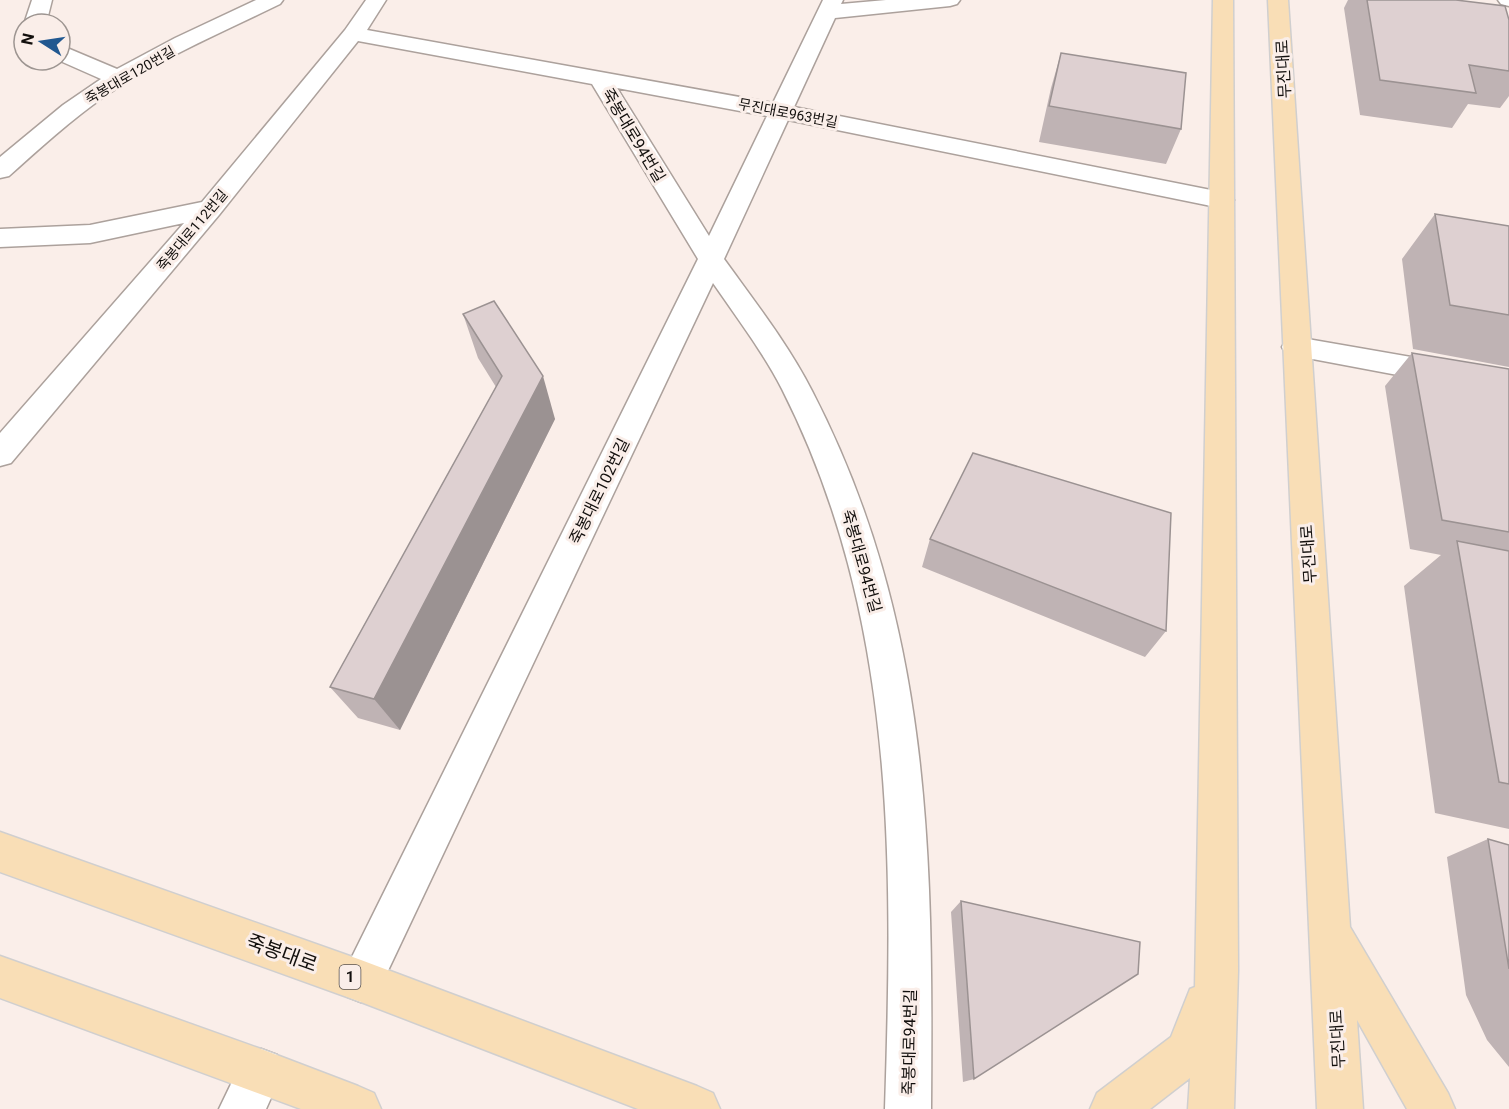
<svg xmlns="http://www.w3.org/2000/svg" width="1509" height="1109" viewBox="0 0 1509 1109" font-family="Roboto,'Noto Sans KR',sans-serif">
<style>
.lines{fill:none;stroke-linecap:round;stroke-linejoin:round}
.minor-casing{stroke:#aca19c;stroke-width:3}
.major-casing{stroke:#d0cfcf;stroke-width:3}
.minor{fill:#fff;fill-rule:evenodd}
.major{fill:#f9deb6;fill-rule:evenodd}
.wall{fill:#bfb3b4}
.shaded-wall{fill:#9b9292}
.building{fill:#ded0d1;stroke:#9b9292;stroke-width:1.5}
.labels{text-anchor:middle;stroke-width:6;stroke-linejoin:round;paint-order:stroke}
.far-street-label{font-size:14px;fill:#120f0d;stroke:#faeee9}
.shield{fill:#faeee9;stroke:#58524f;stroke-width:1.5}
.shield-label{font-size:15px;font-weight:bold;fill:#120f0d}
.street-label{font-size:16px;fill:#120f0d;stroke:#faeee9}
.near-street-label{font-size:20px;fill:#120f0d;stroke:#faeee9}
</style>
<rect width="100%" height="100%" fill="#faeee9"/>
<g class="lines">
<!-- minor casing -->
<g class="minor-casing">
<path id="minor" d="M32 0H52L46 24H24Z
M256 0H283L280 4C221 33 159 59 105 96 71 120 40 148 9 176L0 178V157L63 105 101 79 58 60H60V45L117 69 175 38Z
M366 0H386L367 30 773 103 823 0H843L841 4 886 0H960L957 4 950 6 835 18 794 107 1221 192 1230 194 1234 200 1230 206 1221 208 788 120 724 259C755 302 788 344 812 391 932 623 933 855 931 1109H885C893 862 897 616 782 389 763 352 737 318 713 283L376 996 361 1002 346 996 340 981 698 259 592 84 358 41 219 215 11 463 0 466V433L184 223 90 243 0 247V229L90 225 202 202 345 30ZM617 88 767 116 709 236Z
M1498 0H1509V6L1501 4Z
M1296 337 1509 374V396L1286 354 1282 347 1286 340Z
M261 1049 277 1055 283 1071 266 1109H219L245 1055Z"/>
</g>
<!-- major casing -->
<g class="major-casing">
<path id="major" d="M1213 0H1233L1238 971 1234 1109H1188L1190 1078 1150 1109H1090L1097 1093 1171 1037 1190 989 1195 987Z
M1268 0H1288L1350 927 1448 1093 1455 1109H1407L1357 1020 1363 1109H1317Z
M0 832 361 960 697 1086 713 1093 720 1109H638L361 1002 0 872Z
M0 956 261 1049 358 1086 374 1093 381 1109H301L0 998Z"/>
</g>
<!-- minor -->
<use href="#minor" class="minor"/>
<!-- major -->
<use href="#major" class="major"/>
</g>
<!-- wall -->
<path class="wall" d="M1348 0H1456L1509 20V96L1500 108 1468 104 1452 128 1360 115 1344 8Z
M1061 53 1181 129 1166 164 1039 142 1051 88Z
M1435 214 1509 226V367L1413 349 1402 259Z
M463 314 555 419 400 730 358 718 330 687 496 387 478 358Z
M1412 353 1509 369V829L1435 813 1404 586 1441 555 1410 549 1385 386Z
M930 539 1166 631 1145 657 922 567Z
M1488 839 1509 845V1067L1487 1040 1466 995 1447 857Z
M961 901 974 1079 963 1082 951 912Z"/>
<!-- shaded-wall -->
<path class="shaded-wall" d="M543 376 555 419 400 730 374 699Z"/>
<!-- building -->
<path class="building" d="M1367 0H1456L1505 6 1509 20V71L1469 65 1476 93 1380 80Z
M1061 53 1186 73 1181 129 1049 106Z
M1435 214 1509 226V315L1450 305Z
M494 301 543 376 374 699 330 687 502 376 463 314Z
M1412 353 1509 369V532L1442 520Z
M973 453 1171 513 1166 631 930 539Z
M1457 541 1509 551V784L1499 782Z
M1488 839 1509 845V969Z
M961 901 1140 942 1138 974 974 1079Z"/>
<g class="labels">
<!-- far-street labels -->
<g class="far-street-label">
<text transform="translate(130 75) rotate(-30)" y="5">죽봉대로120번길</text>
<text transform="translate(788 113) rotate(11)" y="5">무진대로963번길</text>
<text transform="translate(192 230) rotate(-50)" y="5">죽봉대로112번길</text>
</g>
<!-- shield labels -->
<rect class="shield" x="339.5" y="965" width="21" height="24" rx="4.5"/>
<g class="shield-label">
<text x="350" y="982">1</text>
</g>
<!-- street labels -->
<g class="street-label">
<text transform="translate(1283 69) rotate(-93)" y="6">무진대로</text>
<text transform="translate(634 135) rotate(59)" y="6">죽봉대로94번길</text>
<text transform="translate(599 491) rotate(-64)" y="6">죽봉대로102번길</text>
<text transform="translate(1308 554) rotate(-94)" y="6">무진대로</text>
<text transform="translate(862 561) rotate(74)" y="6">죽봉대로94번길</text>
<text transform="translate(1337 1039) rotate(-93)" y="6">무진대로</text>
<text transform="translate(909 1042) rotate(-89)" y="6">죽봉대로94번길</text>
</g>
<!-- near-street labels -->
<g class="near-street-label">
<text transform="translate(282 953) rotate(20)" y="7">죽봉대로</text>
</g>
</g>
<!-- north arrow -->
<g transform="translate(42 42) rotate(282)"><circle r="28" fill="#faeee9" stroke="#9d9591" stroke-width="1.5"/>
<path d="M0-4.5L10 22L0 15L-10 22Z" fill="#215890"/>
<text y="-9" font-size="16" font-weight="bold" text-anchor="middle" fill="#120f0d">N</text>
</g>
</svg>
